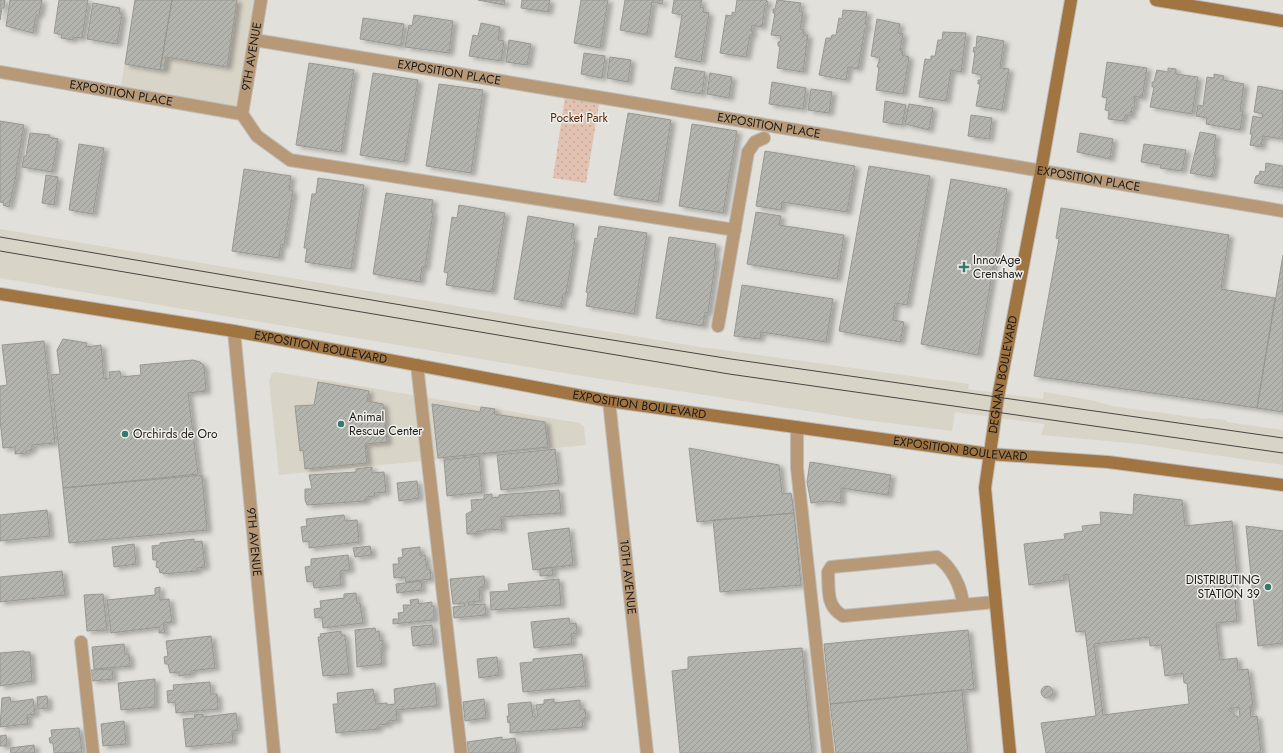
<svg xmlns="http://www.w3.org/2000/svg" width="1283" height="753" viewBox="0 0 1283 753" font-family="Jost,sans-serif">
<style>
.built{fill:#d9d4c8}
.park{fill:url(#park-dots)}
.building{fill:url(#building-hatch);stroke:#989893;fill-rule:evenodd;filter:url(#shadow)}
.lines{fill:none;stroke-linecap:round;stroke-linejoin:round}
.lane-casing{stroke:#bebcb8;stroke-width:14}
.street-casing{stroke:#bebcb8;stroke-width:14}
.secondary-casing{stroke:#bebcb8;stroke-width:14}
.lane{stroke:#b79978;stroke-width:12}
.street{stroke:#b79978;stroke-width:12}
.secondary{stroke:#a07542;stroke-width:12}
.tram{stroke:#474644;stroke-width:1}
.poi-dot{fill:#337a70;stroke:#f0eee9;stroke-width:1.5}
.labels{text-anchor:middle;stroke-width:3;stroke-linejoin:round;paint-order:stroke}
.street-label{font-size:12px;fill:#1b1a19;stroke:#f0eee9}
.park-label{font-size:12px;fill:#522606;stroke:#f0eee9}
.poi-label{font-size:12px;fill:#1b1a19;stroke:#f0eee9;text-anchor:start}
</style>
<defs>
<pattern id="park-dots" width="8" height="8" patternUnits="userSpaceOnUse"><rect width="8" height="8" fill="#e1c1b0"/><path d="M2 2h.1M6 6h.1" fill="none" stroke="#c0a597" stroke-width="1.8" stroke-linecap="round"/></pattern>
<pattern id="building-hatch" width="6" height="6" patternUnits="userSpaceOnUse"><rect width="6" height="6" fill="#b4b4af"/><path d="M-1 1l2-2M0 6l6-6M5 7l2-2" fill="none" stroke="#9a9a96"/></pattern>
<filter id="shadow"><feDropShadow dx="4.5" dy="2.5" stdDeviation="2" flood-color="#0004"/></filter>
</defs>
<rect width="100%" height="100%" fill="#e2e0db"/>
<!-- built -->
<path class="built" d="M134 0H261L242 114 120 93Z
M0 229 694 346 969 384 968 389 1043 399 1044 392 1091 400 1112 406 1206 419 1209 418 1226 420 1227 422 1283 430V465L1139 444 1041 435 1045 424 955 412 952 431 865 420 575 375 0 278Z
M276 372 580 423 584 427 586 445 279 475 269 381 272 373Z"/>
<!-- park -->
<path class="park" d="M565 97 599 104 586 183 553 178Z"/>
<!-- building -->
<path class="building" d="M0 0H5L4 8H2L0 20Z
M10 0H42L39 15H36L33 33 6 26Z
M59 0H88L82 38 73 37V40L61 38 62 35 54 33Z
M135 0H172L160 70 125 64Z
M172 0H237L227 67 166 57 164 70H160Z
M478 0H505L504 5Z
M522 0H550L548 12 521 8Z
M581 0H608L600 48 574 43Z
M625 0H663L662 4 652 2 647 35 620 30Z
M674 0H702L700 7 704 8 703 12 709 13 701 62 675 57 682 15 672 13Z
M737 0H766L768 2 767 6 765 5 762 27 752 25 751 31H753L752 35H750L746 57 720 53 726 15 732 16V12L735 13Z
M777 0 801 3 799 11 803 12 800 29 804 30 803 35H808L803 72 777 68 780 46H778V42H780L781 36 771 35 775 13H773V9H775Z
M93 3 120 8 119 13 122 14 117 44 87 39Z
M843 10 867 12 865 24H867V28H865L858 69 848 67 846 80 819 75 826 38H831L832 35H836L839 18 842 19Z
M414 15 453 21 449 53 405 47 409 25 412 26Z
M363 18 404 24 401 46 360 39Z
M877 19 900 24 898 33 903 34 900 51H903L902 55 909 57 903 94 876 90 879 67H877L880 58 871 56Z
M481 23 500 27 498 40 504 41 501 61 469 56 473 35 478 36Z
M943 32 966 33 961 72 951 70 946 101 919 97 925 59 931 60V56H935L938 40H942Z
M977 36 1004 41 1000 68 1009 69 1002 110 976 106 980 84H978V80H981V75L972 73 975 52H973L974 47 976 48Z
M509 40 531 44 527 65 506 62Z
M584 53 605 56 602 78 581 74Z
M610 57 631 60 628 82 607 78Z
M1107 62 1147 68 1142 98 1134 96 1135 107H1132L1131 116 1125 115V121L1108 119 1109 111 1105 110 1107 98 1102 97Z
M309 63 354 70 341 152 296 145Z
M675 67 705 72 702 94 671 89Z
M1168 68 1176 69V74L1198 77 1192 114 1150 107 1154 87H1152V82H1154L1156 73 1157 70 1168 72Z
M373 73 418 80 404 162 360 155Z
M710 73 732 77 729 98 707 94Z
M1214 74 1224 76 1223 80 1244 84 1240 111H1243L1240 130 1206 124 1207 118 1196 116 1198 105 1203 106 1207 77 1214 78Z
M772 82 806 88 803 109 769 104Z
M439 84 483 90 471 173 426 166Z
M1258 86 1283 91V139L1263 136 1261 147 1250 145 1252 134H1250L1253 116 1262 118 1263 114 1254 112Z
M811 89 832 92 829 113 808 110Z
M885 101 906 105 902 125 883 122Z
M909 104 933 108 929 130 905 124Z
M628 113 671 120 658 202 614 195Z
M971 115 992 118 989 139 968 136Z
M0 121 24 125 16 171H17L9 207 3 205 4 203 0 202Z
M692 124 737 131 723 213 679 206Z
M1200 132 1216 135 1213 155H1216L1212 177 1190 173Z
M30 133 50 135 49 137 58 139 52 172 22 167 24 156H26Z
M1080 133 1113 139 1110 159 1077 152Z
M79 144 104 148 93 214 69 210Z
M1144 144 1186 150 1182 171 1160 168 1161 165 1141 162Z
M765 151 855 166 847 212 782 202 781 210 756 206Z
M1266 163 1283 166V188L1254 183 1256 176 1259 175 1260 171 1265 172Z
M869 166 930 176 907 305 895 303 893 320 904 322 900 342 839 331Z
M244 169 291 176 289 190 293 191 284 245 281 244 279 258 232 251Z
M46 175 58 177 54 205 42 203Z
M318 178 364 185 351 269 305 262 307 248H304L312 194H316Z
M951 179 1007 189 978 355 921 344Z
M386 193 433 200 431 213H433L425 268 422 267 420 282 373 274Z
M459 205 505 213 492 292 446 285 448 273 444 272 452 217 457 218Z
M1061 208 1229 235 1221 289 1275 298 1257 408 1034 376 1059 239 1056 238Z
M756 212 781 216 779 225 844 235 837 279 747 264Z
M528 216 574 224 571 238 575 239 566 294H563L561 307 514 299Z
M599 226 647 233 634 314 586 306 588 293 586 292 595 238 597 239Z
M669 237 716 244 714 258H716L708 313 705 312 703 326 656 318Z
M1283 255V412L1257 408Z
M742 285 833 299 826 342 761 332 760 339 734 336Z
M63 339 87 343 86 347 101 345 104 379 110 378 109 372 120 371 121 377 141 375 140 365 193 360 200 362 204 366 206 391 188 393 198 474 63 488 51 375 60 374 57 350Z
M44 341 55 443 32 445V450L26 451 27 453 15 454V447L3 448 0 420V386L7 385 2 345Z
M318 382 369 391 367 401 383 404 387 442 365 444 367 463 305 469 303 450 300 451 295 406 314 405Z
M432 404 480 412 481 407 495 409 494 414 545 422 548 447 438 458Z
M689 448 779 465 782 494 791 493 794 513 697 522Z
M555 449 559 483 501 490 497 455Z
M479 456 482 492 447 496 444 460Z
M810 462 891 475 888 495 841 488V503L826 501 811 503 807 482Z
M372 467V473L384 472 386 492 374 493 375 496 366 497V501L307 505 305 500V489H312L309 475 356 472V469Z
M202 475 207 530 69 543 63 488Z
M417 481 419 498 399 501 397 483Z
M559 490 561 513 501 517 502 530 490 529 477 532V534H467L466 514 472 511 471 500 484 499V495L492 494V498L499 497V495Z
M1134 494 1182 500 1185 526 1232 521 1237 575 1233 576 1237 621 1216 623 1220 660 1237 658 1238 670 1248 669 1253 706 1250 707 1251 717 1257 716 1261 753H1046L1041 723 1096 716 1085 631 1076 632 1068 574 1064 575V580L1029 585 1024 544 1065 539 1064 534 1083 531 1082 526 1101 524 1100 512 1133 515ZM1149 637 1150 646 1161 645 1165 676 1183 673 1184 683H1187L1189 704 1103 715 1094 644ZM1239 707 1240 717H1237L1228 709Z
M47 510 50 536 0 541V515Z
M794 513 801 585 720 592 713 520Z
M344 515 345 521 357 520 359 542 309 548V541L303 542 301 527 307 526 306 519Z
M1246 526 1283 531V643L1258 646Z
M569 528 573 565 533 570 528 533Z
M194 539V542L202 541 205 567 197 568V571L163 574V572L160 573 159 568 156 567 157 560H153L152 546 160 545V543Z
M134 544 136 564 114 567 112 547Z
M370 546 372 555 355 557 353 548Z
M420 547V555H425L427 569H430L431 579 406 582 405 577 394 578 393 564H399L398 558 403 557 402 549Z
M348 555 350 570 340 571 341 585 314 588 313 581 307 582 305 567 311 566V559Z
M552 567 553 575 540 576V569Z
M62 571 65 595 0 602V577Z
M484 576 485 587 479 588 480 601 468 602 469 605 485 604 486 615 454 618 453 607 465 606 464 603 453 604 450 579Z
M559 579 561 605 491 610 490 592 509 591 508 584Z
M421 581 422 590 397 593 396 584Z
M160 587V600L169 599 172 622 163 623 165 633H159V627L111 633 107 600 155 595V588Z
M356 593 357 603H360L363 623 323 628 322 617 315 618 314 609 321 608 320 601 344 598V594Z
M103 594 107 630 87 631 84 595Z
M418 599 419 604 432 602V606H434V620L393 624V619H399L398 613 404 612 403 605H411L410 600Z
M569 618 570 624 576 623 577 633 571 634 572 644 534 648 531 622Z
M432 625 434 644 413 646 411 627Z
M375 628 376 632 379 631 380 641 383 640V648H381L382 664 357 667 355 630Z
M968 630 974 689 830 704 824 644Z
M341 631V635H345L349 674 323 676 318 637H321L320 634Z
M211 636 215 668 191 671V674L179 676V672L170 673 168 664H165L164 657 168 656 166 641Z
M124 644 125 654H129L130 666 94 669 92 647Z
M802 648 812 753H680L672 671 688 669V657Z
M24 651V652H30L32 681 0 686V653Z
M582 654 586 686 523 692 520 663 533 662V659Z
M497 657 499 675 479 678 477 659Z
M112 669 113 679 92 681 91 670Z
M155 679V707L121 710 118 683Z
M210 682 211 694H217L218 709 176 713 175 702 168 703 167 691 174 690 173 685Z
M435 683 437 706 396 710 397 720 388 721V724L378 725V729L336 733 333 704H338L337 693 373 689 376 704 387 703V705L395 704 394 689Z
M1041 692a6 6 0 1 1 12 0a6 6 0 1 1-12 0Z
M962 690 968 753H836L830 704Z
M47 696 48 708 38 709 37 697Z
M10 697 11 702 33 699 35 714 27 715 28 724 0 727 2 698Z
M484 699 486 718 465 721 463 702Z
M554 699V703L580 700V709H585L586 718 582 719 583 727 510 733V722L508 723 507 716H509L508 704 531 702 533 717H538L536 705 544 704V700Z
M236 713 238 730 232 731 233 742 186 747 183 719 195 718 194 715 203 714V717Z
M124 721 126 744 103 746 101 724Z
M79 728 82 752 54 753 53 743H50L49 738 52 737 51 730Z
M6 735 7 746H0V736Z
M502 737V740L515 738 517 753H468L467 742Z
M34 745 35 753H11L10 748Z"/>
<g class="lines">
<!-- lane casing -->
<g class="lane-casing">
<path id="lane" d="M242 114 257 136 290 160 735 230
M718 326 748 152 755 142 764 138
M417 365 461 753
M797 427V468L828 753
M963 605C962 588 952 567 937 557L831 567 828 572C829 591 826 606 843 616L995 602
M81 642 93 753"/>
</g>
<!-- street casing -->
<g class="street-casing">
<g id="street">
<path id="s1" d="M255 40 1283 211"/>
<path id="s2" d="M0 72 242 114 261 0"/>
<path id="s3" d="M234 331 274 753"/>
<path id="s4" d="M609 401 647 753"/>
</g>
</g>
<!-- secondary casing -->
<g class="secondary-casing">
<g id="secondary">
<path d="M1156 0 1283 21"/>
<path id="s5" d="M0 294 234 331 609 401 989 454 1108 462 1283 485"/>
<path id="s6" d="M1010 753 985 488 998 397 1041 171 1071 0"/>
</g>
</g>
<!-- lane -->
<use href="#lane" class="lane"/>
<!-- street -->
<use href="#street" class="street"/>
<!-- secondary -->
<use href="#secondary" class="secondary"/>
<!-- tram -->
<path class="tram" d="M0 237 531 327 731 359 1283 438
M0 251 729 374 1283 453"/>
</g>
<!-- markers -->
<g class="poi-dot">
<path d="M962 261h4v4h4v4h-4v4h-4v-4h-4v-4h4z"/>
<circle cx="341" cy="424" r="4"/>
<circle cx="125" cy="434" r="4"/>
<circle cx="1268" cy="587" r="4"/>
</g>
<g class="labels">
<!-- street labels -->
<g class="street-label">
<text dy="4" stroke="none"><textPath href="#s2" startOffset="304">9TH AVENUE</textPath></text>
<text dy="4" stroke="none"><textPath href="#s1" startOffset="197">EXPOSITION PLACE</textPath></text>
<text dy="4" stroke="none"><textPath href="#s2" startOffset="123">EXPOSITION PLACE</textPath></text>
<text dy="4" stroke="none"><textPath href="#s1" startOffset="521">EXPOSITION PLACE</textPath></text>
<text dy="4" stroke="none"><textPath href="#s1" startOffset="845">EXPOSITION PLACE</textPath></text>
<text dy="4" stroke="none"><textPath href="#s5" startOffset="325">EXPOSITION BOULEVARD</textPath></text>
<text dy="4" stroke="none"><textPath href="#s6" startOffset="381">DEGNAN BOULEVARD</textPath></text>
<text dy="4" stroke="none"><textPath href="#s5" startOffset="649">EXPOSITION BOULEVARD</textPath></text>
<text dy="4" stroke="none"><textPath href="#s5" startOffset="973">EXPOSITION BOULEVARD</textPath></text>
<text dy="4" stroke="none"><textPath href="#s3" startOffset="212">9TH AVENUE</textPath></text>
<text dy="4" stroke="none"><textPath href="#s4" startOffset="177">10TH AVENUE</textPath></text>
</g>
<!-- park labels -->
<g class="park-label">
<text x="579" y="122">Pocket Park</text>
</g>
<!-- poi labels -->
<g class="poi-label">
<text x="973" y="264">InnovAge<tspan x="973" dy="14">Crenshaw</tspan></text>
<text x="349" y="421">Animal<tspan x="349" dy="14">Rescue Center</tspan></text>
<text x="133" y="438">Orchirds de Oro</text>
<text x="1260" y="584" text-anchor="end">DISTRIBUTING<tspan x="1260" dy="14">STATION 39</tspan></text>
</g>
</g>
</svg>
